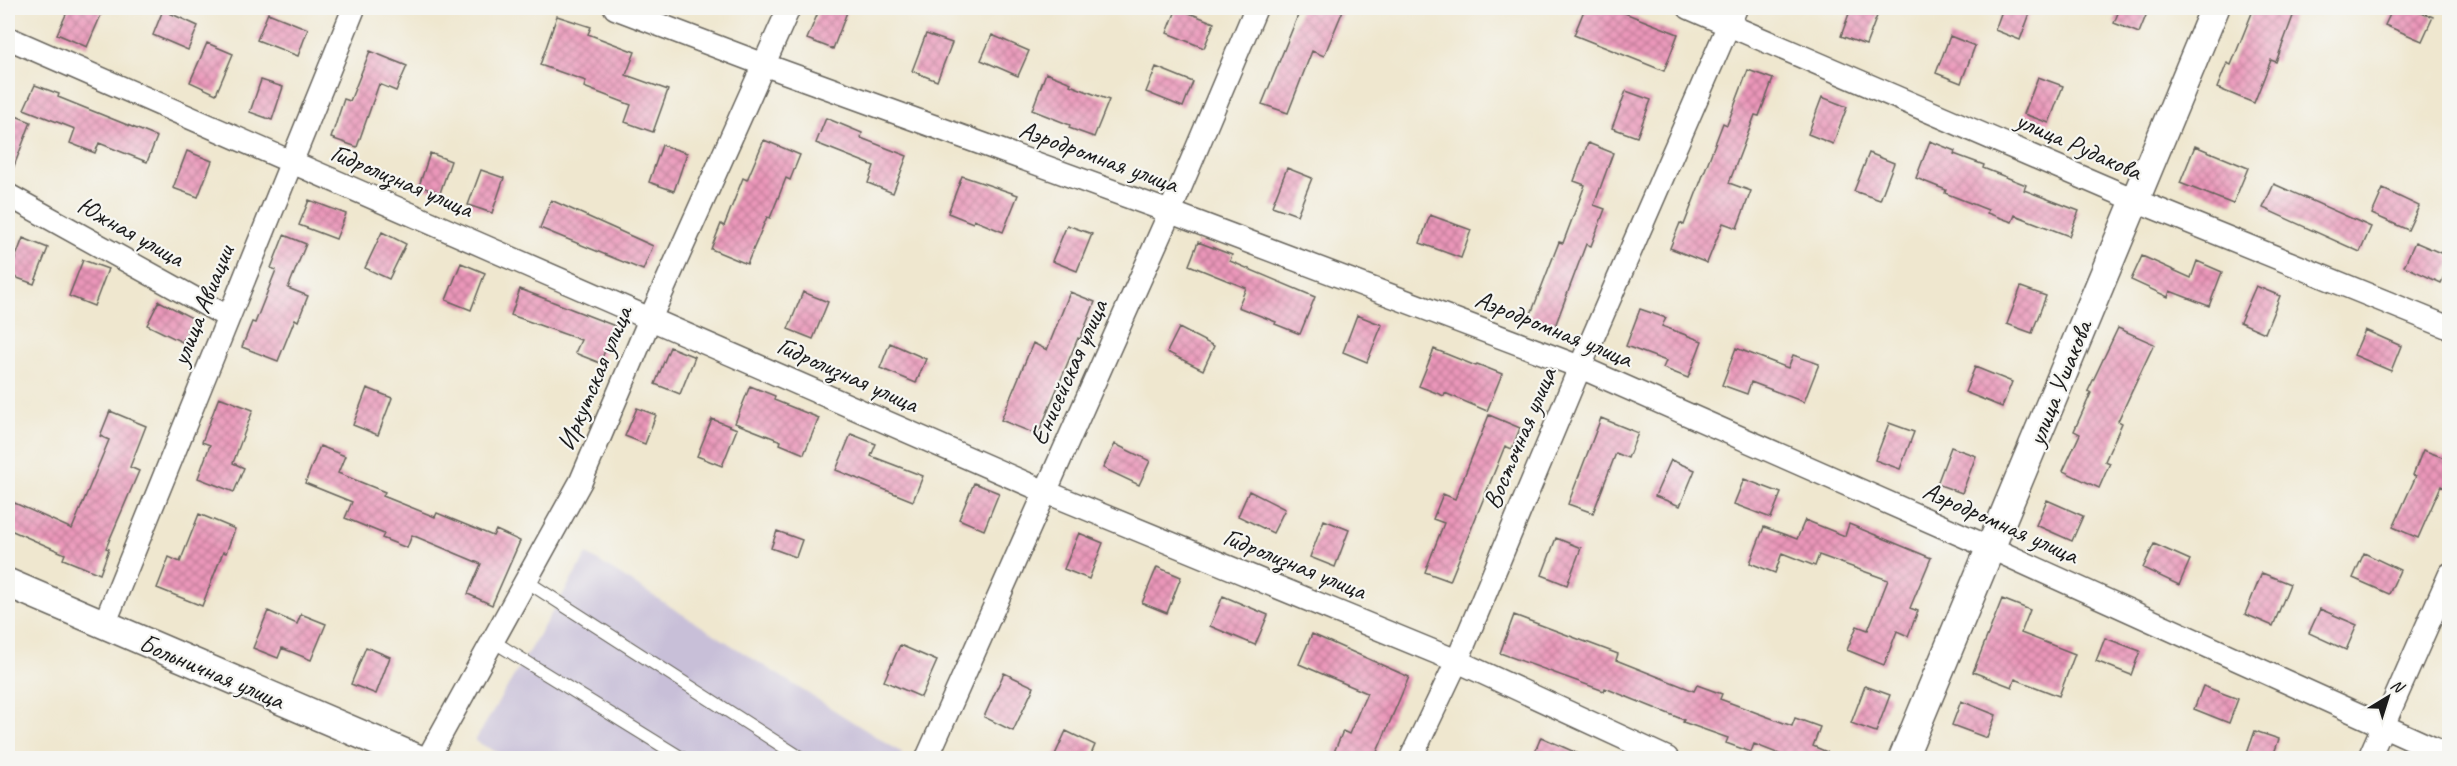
<svg xmlns="http://www.w3.org/2000/svg" width="2457" height="766" viewBox="0 0 2457 766" font-family="Caveat,sans-serif">
<style>
.industrial{fill:#c8bfd8}
.building{fill:url(#building-cross-hatch)}
.lines{fill:none;stroke-linecap:round;stroke-linejoin:round}
.service-casing{stroke:#66635b;stroke-width:14}
.minor-casing{stroke:#66635b;stroke-width:25}
.tertiary-casing{stroke:#66635b;stroke-width:31}
.service{stroke:#fff;stroke-width:12}
.minor{stroke:#fff;stroke-width:22}
.tertiary{stroke:#fff;stroke-width:28}
.labels{text-anchor:middle;stroke-width:4.5;stroke-linejoin:round;paint-order:stroke}
.street-label{font-size:26px;fill:#1c1c1c;stroke:#f6f6f2}
</style>
<defs>
<pattern id="building-cross-hatch" width="8" height="8" patternUnits="userSpaceOnUse" patternTransform="scale(1.5)"><rect width="8" height="8" fill="#eb97ba"/><path d="M0 0l8 8M0 8l8-8" fill="none" stroke="#be7a96"/></pattern>
</defs>
<rect width="100%" height="100%" fill="#f6f6f2"/>
<filter id="ink" filterUnits="userSpaceOnUse"><feTurbulence type="fractalNoise" baseFrequency=".0167" numOctaves="2"/><feDisplacementMap in="SourceGraphic" scale="12" xChannelSelector="R" yChannelSelector="G"/><feConvolveMatrix kernelMatrix="1 2 1 2 8 2 1 2 1" color-interpolation-filters="sRGB"/></filter>
<filter id="wash" filterUnits="userSpaceOnUse"><feTurbulence type="fractalNoise" baseFrequency=".008" numOctaves="4" result="noise"/><feDisplacementMap in="SourceGraphic" scale="24" xChannelSelector="R" yChannelSelector="G"/><feGaussianBlur stdDeviation="1.35" result="paint"/><feColorMatrix in="noise" values="0 0 0 0 0 0 0 0 0 0 0 0 0 0 0 0 0 1.4 0 .05"/><feComposite in="paint" operator="in"/></filter>
<g filter="url(#wash)">
<rect width="100%" height="100%" fill="#efe7cf"/>
<!-- industrial -->
<path class="industrial" d="M587 554 902 753 900 758H508L475 741Z"/>
<g id="blocks">
<!-- building -->
<path class="building" d="M69 8H104L87 47 57 34Z
M820 8H835L847 12 833 49 807 39Z
M1177 8 1214 23 1204 48 1167 33Z
M1301 8H1344L1324 56 1312 51 1288 113 1262 104Z
M1585 8H1612L1678 34 1664 71 1574 35Z
M1851 8H1880L1866 45 1841 36Z
M2003 8H2032L2020 40 1995 30Z
M2120 8H2149L2139 33 2114 23Z
M2254 8H2296L2276 62 2271 60 2254 103 2217 88 2227 63 2231 65Z
M2393 8H2412L2433 17 2422 41 2385 25Z
M163 10 198 26 188 50 153 35Z
M268 13 308 29 298 56 257 40Z
M557 16 591 27 588 34 635 52 626 75 668 90 653 132 625 122 631 105 584 87 586 81 540 65Z
M926 34 952 43 937 81 912 71Z
M992 35 1029 51 1018 76 981 60Z
M1950 36 1975 46 1961 83 1936 73Z
M207 43 233 54 216 94 190 82Z
M370 51 407 66 396 91 379 84 357 147 331 138 344 99 350 101Z
M1156 67 1193 82 1183 107 1146 92Z
M1748 70 1773 79 1759 116 1755 115 1729 183 1751 191 1737 228 1723 223 1707 263 1670 248 1680 223 1684 225 1723 123 1727 125Z
M1046 73 1071 83 1070 85 1109 100 1094 137 1069 128 1070 125 1032 110Z
M2038 77 2063 86 2049 123 2024 114Z
M261 80 283 87 272 120 250 112Z
M35 85 59 94 58 97 157 137 147 162 99 143 95 153 70 143 75 129 24 109Z
M1626 91 1651 100 1637 137 1612 128Z
M1822 97 1847 107 1833 144 1808 134Z
M8 113 31 122 9 179H8Z
M826 118 862 133 861 138 907 156 893 193 868 183 874 166 816 143Z
M764 140 800 155 790 180 786 178 770 218 767 217 747 264 711 249 721 224 724 226 743 178 747 180Z
M1930 141 1955 151 1954 154 1984 165 1983 168 2026 185 2024 190 2079 211 2069 236 2015 215 2012 222 1987 213 1988 210 1945 193 1946 190 1916 178Z
M1588 143 1613 153 1594 205 1605 209 1591 246 1586 244 1554 329 1529 319 1559 242 1563 243 1585 185 1574 181Z
M662 145 687 153 674 191 649 182Z
M2195 146 2248 168 2233 204 2180 183Z
M187 151 212 161 198 197 173 188Z
M430 153 451 161 440 193 419 186Z
M1869 153 1894 163 1880 200 1854 191Z
M1287 168 1312 178 1297 215 1272 206Z
M481 170 504 178 492 213 468 205Z
M962 176 1018 195 1003 232 974 220 973 223 948 213Z
M2274 184 2371 227 2360 252 2263 208Z
M2383 189 2419 206 2408 230 2372 214Z
M309 200 346 214 336 239 299 225Z
M551 200 653 246 643 270 540 228Z
M1430 215 1471 230 1461 258 1420 243Z
M1067 225 1092 234 1077 271 1052 261Z
M382 232 406 244 389 279 365 268Z
M284 235 306 244 288 288 308 296 298 321 295 319 278 361 242 347 252 322 255 323 276 270 271 268Z
M23 238 48 248 34 284 9 275Z
M1198 242 1232 255 1230 261 1315 297 1300 334 1275 324 1276 322 1238 307 1246 288 1189 265Z
M2415 242 2450 257V263L2441 283 2404 266Z
M2142 256 2191 278 2197 261 2222 272 2209 306 2170 291 2168 297 2131 280Z
M83 260 108 269 94 306 69 296Z
M461 263 485 273 471 310 446 300Z
M2256 286 2280 296 2265 333 2240 322Z
M2021 287 2046 296 2032 333 2007 324Z
M520 289 615 326 600 363 575 353 581 340 511 315Z
M803 292 828 302 813 339 788 329Z
M1070 292 1095 302 1080 339 1078 338 1038 435 1001 420 1033 343 1047 350Z
M159 301 194 319 182 342 147 325Z
M1640 309 1666 318 1662 326 1702 341 1688 378 1663 368 1666 361 1626 346Z
M1357 315 1382 325 1367 362 1343 352Z
M1179 328 1214 346 1203 370 1167 352Z
M2118 328 2154 344 2118 421 2122 423 2105 461 2110 463 2099 488 2063 471 2080 434 2074 431 2091 393 2088 391Z
M2365 330 2401 346 2391 371 2354 355Z
M890 343 926 359 916 383 880 368Z
M670 347 695 357 680 394 655 384Z
M1736 348 1788 368 1793 355 1819 364 1804 402 1751 382 1747 394 1722 385Z
M1434 349 1476 366 1477 364 1502 374 1487 411 1445 393 1444 396 1419 386Z
M1975 367 2012 382 2002 407 1965 392Z
M750 386 775 396 774 400 819 418 804 454 780 444 781 441 735 423Z
M367 388 392 398 378 435 353 425Z
M219 397 253 410 233 463 244 468 234 492 198 478 210 445 202 442Z
M637 408 656 415 645 444 625 436Z
M110 411 146 426 130 467 139 471 106 548 109 549 100 574 63 559 65 554 8 529V500L72 529 109 440 100 436Z
M1489 415 1520 428 1512 449 1505 446 1450 581 1425 572 1444 523 1433 519 1443 494 1455 499Z
M1601 418 1638 433 1628 458 1616 453 1593 513 1568 504Z
M712 419 737 429 722 466 697 456Z
M1889 423 1914 432 1900 469 1875 460Z
M851 434 876 444 871 456 923 476 913 501 836 470Z
M1115 444 1150 461 1139 485 1103 468Z
M320 446 345 456 338 473 385 492 383 496 435 517 437 513 493 536 496 530 520 541 492 605 468 594 481 564 412 535 407 548 382 538 384 534 345 518 352 502 305 483Z
M1951 447 1976 456 1962 493 1937 484Z
M2423 450 2450 460V490L2441 486 2418 538 2393 527 2416 476 2413 475Z
M1671 460 1695 470 1680 506 1655 496Z
M1744 479 1781 493 1771 518 1734 504Z
M974 483 999 493 984 530 959 519Z
M1249 491 1285 509 1273 533 1238 516Z
M2047 500 2083 516 2072 541 2036 525Z
M199 514 235 529 226 553 223 552 202 606 157 588 169 557 180 562Z
M1324 520 1349 530 1335 567 1310 557Z
M1805 520 1845 536 1849 524 1931 558 1910 608 1918 611 1908 636 1897 631 1884 665 1847 650 1857 626 1868 630 1888 580 1819 555 1815 566 1782 553 1775 573 1750 563 1764 527 1797 539Z
M777 531 802 540 796 557 771 548Z
M1079 533 1103 543 1089 579 1064 569Z
M1556 538 1581 548 1567 585 1542 575Z
M2154 544 2190 560 2179 585 2143 568Z
M2364 553 2400 570 2389 594 2353 578Z
M1157 567 1181 577 1167 613 1142 603Z
M2262 573 2290 584 2273 626 2245 614Z
M1223 596 1268 615 1255 645 1210 626Z
M2002 599 2030 610 2021 633 2075 654 2059 696 2015 679 2012 687 1973 672Z
M2320 609 2357 625 2346 650 2309 633Z
M268 611 297 624 301 614 326 624 311 660 282 648 278 658 253 648Z
M1514 615 1618 654 1616 660 1694 691 1697 685 1722 694 1720 699 1792 726 1795 718 1820 727 1813 746 1843 759H1792L1754 744 1751 752 1726 743 1728 738 1683 722 1684 720 1605 688 1604 691 1500 653Z
M1312 634 1409 677 1374 759H1331L1343 731 1349 734 1367 693 1299 664Z
M2105 638 2140 651 2131 675 2096 661Z
M900 645 937 661 921 697 884 681Z
M366 647 390 657 376 694 351 684Z
M1004 673 1034 687 1013 731 984 717Z
M1865 686 1890 695 1876 732 1851 723Z
M2203 686 2238 699 2229 723 2194 709Z
M1961 701 1996 715 1987 738 1952 725Z
M1066 731 1095 745 1089 759H1053Z
M2255 731 2279 739 2272 759H2245Z
M1541 737 1590 759H1532Z"/>
</g>
</g>
<g filter="url(#ink)">
<use href="#blocks" fill-opacity="0" stroke="#66635b" stroke-width="1.5"/>
<g class="lines">
<!-- service casing -->
<g class="service-casing">
<path id="service" d="M526 581 801 758
M491 640 682 758"/>
</g>
<!-- minor casing -->
<g class="minor-casing">
<path id="minor" d="M615 8 765 65 1170 212 1580 367 1991 548 2450 756
M1689 8 2135 200 2450 328
M8 38 1046 492 1457 661 1667 758
M8 195 228 317
M104 625 354 8
M428 758 581 481 650 319 789 8
M927 758 1170 212 1256 8
M1411 758 1457 661 1580 367 1736 8
M2369 758 2450 574"/>
</g>
<!-- tertiary casing -->
<g class="tertiary-casing">
<path id="tertiary" d="M8 583 416 758
M1903 758 2215 8"/>
</g>
<!-- service -->
<use href="#service" class="service"/>
<!-- minor -->
<use href="#minor" class="minor"/>
<!-- tertiary -->
<use href="#tertiary" class="tertiary"/>
</g>
</g>
<g class="labels">
<!-- street labels -->
<g class="street-label">
<text transform="translate(2079 145) rotate(24)" y="9">улица Рудакова</text>
<text transform="translate(1099 156) rotate(20)" y="9">Аэродромная улица</text>
<text transform="translate(402 180) rotate(23)" y="9">Гидролизная улица</text>
<text transform="translate(131 231) rotate(29)" y="9">Южная улица</text>
<text transform="translate(202 305) rotate(-68)" y="9">улица Авиации</text>
<text transform="translate(1554 328) rotate(22)" y="9">Аэродромная улица</text>
<text transform="translate(1068 372) rotate(-66)" y="9">Енисейская улица</text>
<text transform="translate(848 374) rotate(24)" y="9">Гидролизная улица</text>
<text transform="translate(594 378) rotate(-67)" y="9">Иркутская улица</text>
<text transform="translate(2059 383) rotate(-68)" y="9">улица Ушакова</text>
<text transform="translate(1519 438) rotate(-67)" y="9">Восточная улица</text>
<text transform="translate(2001 522) rotate(24)" y="9">Аэродромная улица</text>
<text transform="translate(1295 563) rotate(22)" y="9">Гидролизная улица</text>
<text transform="translate(212 671) rotate(23)" y="9">Больничная улица</text>
</g>
</g>
<!-- margin -->
<rect width="2457" height="766" fill="none" stroke="#f6f6f2" stroke-width="30"/>
<!-- north arrow -->
<g transform="translate(2388 697) rotate(38)" stroke="#f6f6f2" stroke-width="4.5" paint-order="stroke">
<path d="M0-4.5L10 22L0 15L-10 22Z" fill="#1c1c1c"/>
<text y="-9" font-size="16" font-weight="bold" text-anchor="middle" fill="#1c1c1c">N</text>
</g>
</svg>
